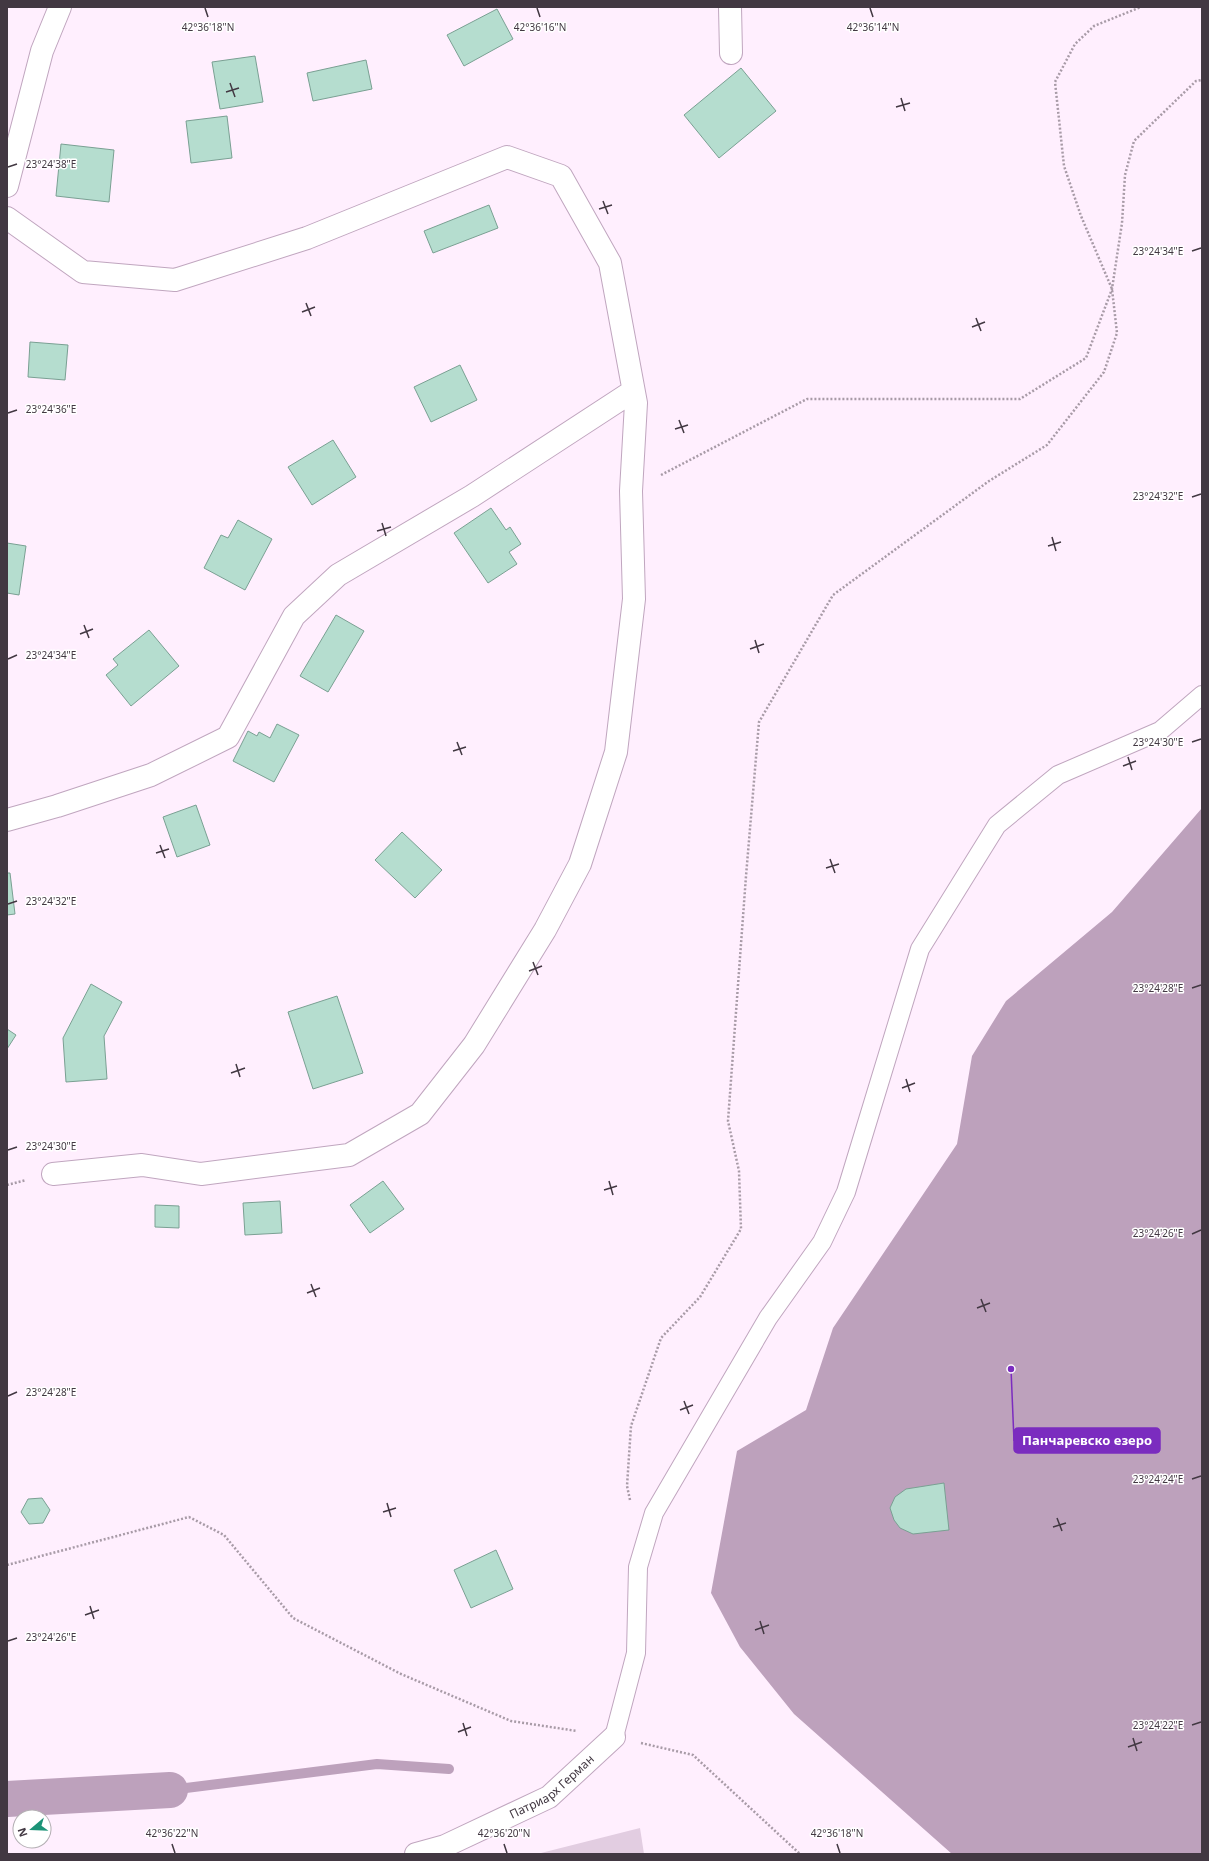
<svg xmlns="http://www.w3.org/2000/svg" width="1209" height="1861" viewBox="0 0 1209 1861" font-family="'Noto Sans',sans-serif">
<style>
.green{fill:#e2cde1}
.water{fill:#bda1bc}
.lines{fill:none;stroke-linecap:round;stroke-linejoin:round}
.stream{stroke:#bda1bc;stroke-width:10}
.canal{stroke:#bda1bc;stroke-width:36}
.building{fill:#b5ddcf;stroke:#7aa093}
.lane-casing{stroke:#c0a6bf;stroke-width:20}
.street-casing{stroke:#c0a6bf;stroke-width:24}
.secondary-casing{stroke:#c0a6bf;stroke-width:24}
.path{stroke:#a89ba7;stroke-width:2.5;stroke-dasharray:2 2;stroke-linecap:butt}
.lane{stroke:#fff;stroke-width:18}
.street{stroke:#fff;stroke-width:22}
.secondary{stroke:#fff;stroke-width:22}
.ticks{fill:none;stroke:#423842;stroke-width:1.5}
.labels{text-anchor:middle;stroke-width:3;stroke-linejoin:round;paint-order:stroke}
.street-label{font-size:12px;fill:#423842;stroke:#fff}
.ticks-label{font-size:10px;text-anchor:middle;fill:#423842;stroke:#fff;stroke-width:3;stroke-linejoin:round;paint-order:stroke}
.leader{fill:none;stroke:#7b2cbf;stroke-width:1.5}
.callout-dot{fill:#7b2cbf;stroke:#fff;stroke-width:1.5}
.callout{fill:#7b2cbf;stroke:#7b2cbf;stroke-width:1.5}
.callout-label{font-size:13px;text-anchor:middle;font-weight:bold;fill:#fff}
</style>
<rect width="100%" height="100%" fill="#ffeffe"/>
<!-- green -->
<path class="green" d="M640 1828 644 1854H537Z"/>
<!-- water -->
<path class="water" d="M1202 808V1854H952L794 1714 740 1647 711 1593 737 1451 806 1410 833 1328 957 1144 972 1056 1006 1001 1112 912Z"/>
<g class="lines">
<!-- stream -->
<path class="stream" d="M170 1790 377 1764 449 1769"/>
<!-- canal -->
<path class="canal" d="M7 1799 170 1790"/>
</g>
<!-- building -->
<path class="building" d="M497 9 513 39 464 66 447 35Z
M255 56 263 102 220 109 212 62Z
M366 60 372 89 313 101 307 73Z
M741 68 776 111 719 158 684 115Z
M227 116 232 158 191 163 186 121Z
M61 144 114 150 109 202 56 196Z
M489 205 498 228 433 253 424 231Z
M30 342 68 345 65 380 28 377Z
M460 365 477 400 431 422 414 387Z
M333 440 356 477 312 505 288 467Z
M491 508 506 530 510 527 521 544 509 552 517 564 488 583 454 533Z
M238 520 272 539 245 590 204 568 221 535 228 538Z
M7 543 26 546 19 595 7 593Z
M336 615 364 631 328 692 300 676Z
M149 630 179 666 131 706 106 675 118 665 113 659Z
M277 724 299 735 274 782 233 761 248 731 257 736 259 732 270 738Z
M196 805 210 845 177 857 163 817Z
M402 832 442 870 415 898 375 860Z
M7 873H10L15 914 7 915Z
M91 984 122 1002 104 1036 107 1079 66 1082 63 1038Z
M337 996 363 1073 313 1089 288 1012Z
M7 1029 16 1035 7 1049Z
M383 1181 404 1209 370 1233 350 1205Z
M280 1201 282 1233 245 1235 243 1203Z
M155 1205 179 1206V1228L155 1227Z
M944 1483 949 1530 913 1534 900 1528 894 1520 890 1508 895 1497 906 1489Z
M42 1498 50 1510 43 1523 29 1524 21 1512 28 1499Z
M496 1550 513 1589 471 1608 454 1570Z"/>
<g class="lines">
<!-- lane casing -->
<g class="lane-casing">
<path id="lane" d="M614 1737 636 1653 638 1567 654 1513 768 1318 822 1242 846 1192 920 949 997 825 1058 775 1160 731 1202 695"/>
</g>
<!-- street casing -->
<g class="street-casing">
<path id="street" d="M730 7 731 53
M7 186 42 51 60 7
M7 218 83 272 175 280 307 238 507 157 561 176 610 263 636 403 631 491 634 599 616 752 580 864 545 930 474 1045 420 1114 349 1155 201 1174 142 1165 53 1174
M7 820 57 806 151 775 228 737 294 616 338 575 472 496 633 391"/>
</g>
<!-- secondary casing -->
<g class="secondary-casing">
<g id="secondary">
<path id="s1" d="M416 1854 445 1846 549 1797 614 1737"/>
</g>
</g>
<!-- path -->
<path class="path" d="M661 475 807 399H1020L1086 358 1112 289 1122 223 1125 175 1134 141 1196 81 1202 80
M7 1185 26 1180
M630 1500 627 1486 631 1426 661 1338 700 1297 741 1229 739 1171 728 1121 746 876 759 722 833 595 989 481 1047 445 1104 372 1117 333 1112 289 1081 216 1064 166 1055 82 1075 44 1094 26 1141 7
M7 1565 189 1517 224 1535 293 1618 401 1674 511 1721 577 1731
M641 1743 693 1755 800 1854"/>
<!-- lane -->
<use href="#lane" class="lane"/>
<!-- street -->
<use href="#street" class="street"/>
<!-- secondary -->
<use href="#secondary" class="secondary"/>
</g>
<!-- ticks -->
<path class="ticks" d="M205 8 208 17M537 8 540 17M870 8 873 17M230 83 235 97M226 92 239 88M901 98 905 111M896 107 910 103M8 167 17 164M603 201 608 214M599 209 612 205M1192 251 1201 248M306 303 311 316M302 312 315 307M976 318 981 331M972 327 985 322M8 413 17 410M679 420 684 433M675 429 688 425M1192 497 1201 494M382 523 386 536M377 531 391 527M1052 537 1056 551M1048 546 1061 542M84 625 89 638M80 634 93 629M755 640 759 653M750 649 764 644M8 659 17 655M457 742 462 755M1192 742 1201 739M453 751 466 747M1128 757 1132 770M1123 766 1136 761M160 845 165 858M156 853 169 849M830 859 835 873M826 868 839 864M8 904 17 901M533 962 538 975M529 971 542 966M1192 988 1201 985M236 1064 240 1077M231 1073 245 1068M906 1079 910 1092M902 1088 915 1083M8 1150 17 1147M609 1181 613 1195M604 1190 617 1186M1192 1234 1201 1230M311 1284 316 1297M307 1293 320 1288M981 1299 986 1312M977 1308 990 1303M8 1396 17 1392M684 1401 689 1414M680 1410 693 1405M1192 1479 1201 1476M387 1503 391 1517M383 1512 396 1508M1057 1518 1062 1531M1053 1527 1066 1523M90 1606 94 1619M85 1615 99 1610M760 1621 764 1634M755 1630 769 1625M8 1641 17 1638M463 1723 467 1736M1192 1725 1201 1722M458 1732 471 1727M1133 1738 1137 1751M1128 1747 1142 1742M172 1844 175 1853M504 1844 507 1853M837 1844 840 1853"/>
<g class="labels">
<!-- street labels -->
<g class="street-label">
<text dy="4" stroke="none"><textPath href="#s1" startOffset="153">Патриарх Герман</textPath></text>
</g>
</g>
<g class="ticks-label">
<text x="208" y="31">42°36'18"N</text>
<text x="540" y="31">42°36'16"N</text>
<text x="873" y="31">42°36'14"N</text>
<text x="51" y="168">23°24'38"E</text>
<text x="1158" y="255">23°24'34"E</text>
<text x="51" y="413">23°24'36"E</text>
<text x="1158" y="500">23°24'32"E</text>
<text x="51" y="659">23°24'34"E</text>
<text x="1158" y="746">23°24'30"E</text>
<text x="51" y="905">23°24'32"E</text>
<text x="1158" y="992">23°24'28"E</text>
<text x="51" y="1150">23°24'30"E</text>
<text x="1158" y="1237">23°24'26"E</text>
<text x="51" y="1396">23°24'28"E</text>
<text x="1158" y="1483">23°24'24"E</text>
<text x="51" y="1641">23°24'26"E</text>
<text x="1158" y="1729">23°24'22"E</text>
<text x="172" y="1837">42°36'22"N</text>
<text x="504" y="1837">42°36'20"N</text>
<text x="837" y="1837">42°36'18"N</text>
</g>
<!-- callouts -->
<path class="leader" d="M1011 1369L1014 1441"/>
<circle class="callout-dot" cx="1011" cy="1369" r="4"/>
<rect class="callout" x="1014" y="1428" width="146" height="25" rx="4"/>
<g class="callout-label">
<text x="1087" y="1445">Панчаревско езеро</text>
</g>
<!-- border -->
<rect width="1209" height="1861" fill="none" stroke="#423842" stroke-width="16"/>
<!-- north arrow -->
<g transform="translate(32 1829) rotate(251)"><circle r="19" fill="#ffffff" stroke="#b3afb3"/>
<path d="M0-3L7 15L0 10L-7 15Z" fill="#1c9377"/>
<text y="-6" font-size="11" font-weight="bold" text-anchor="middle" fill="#423842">N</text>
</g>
</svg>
